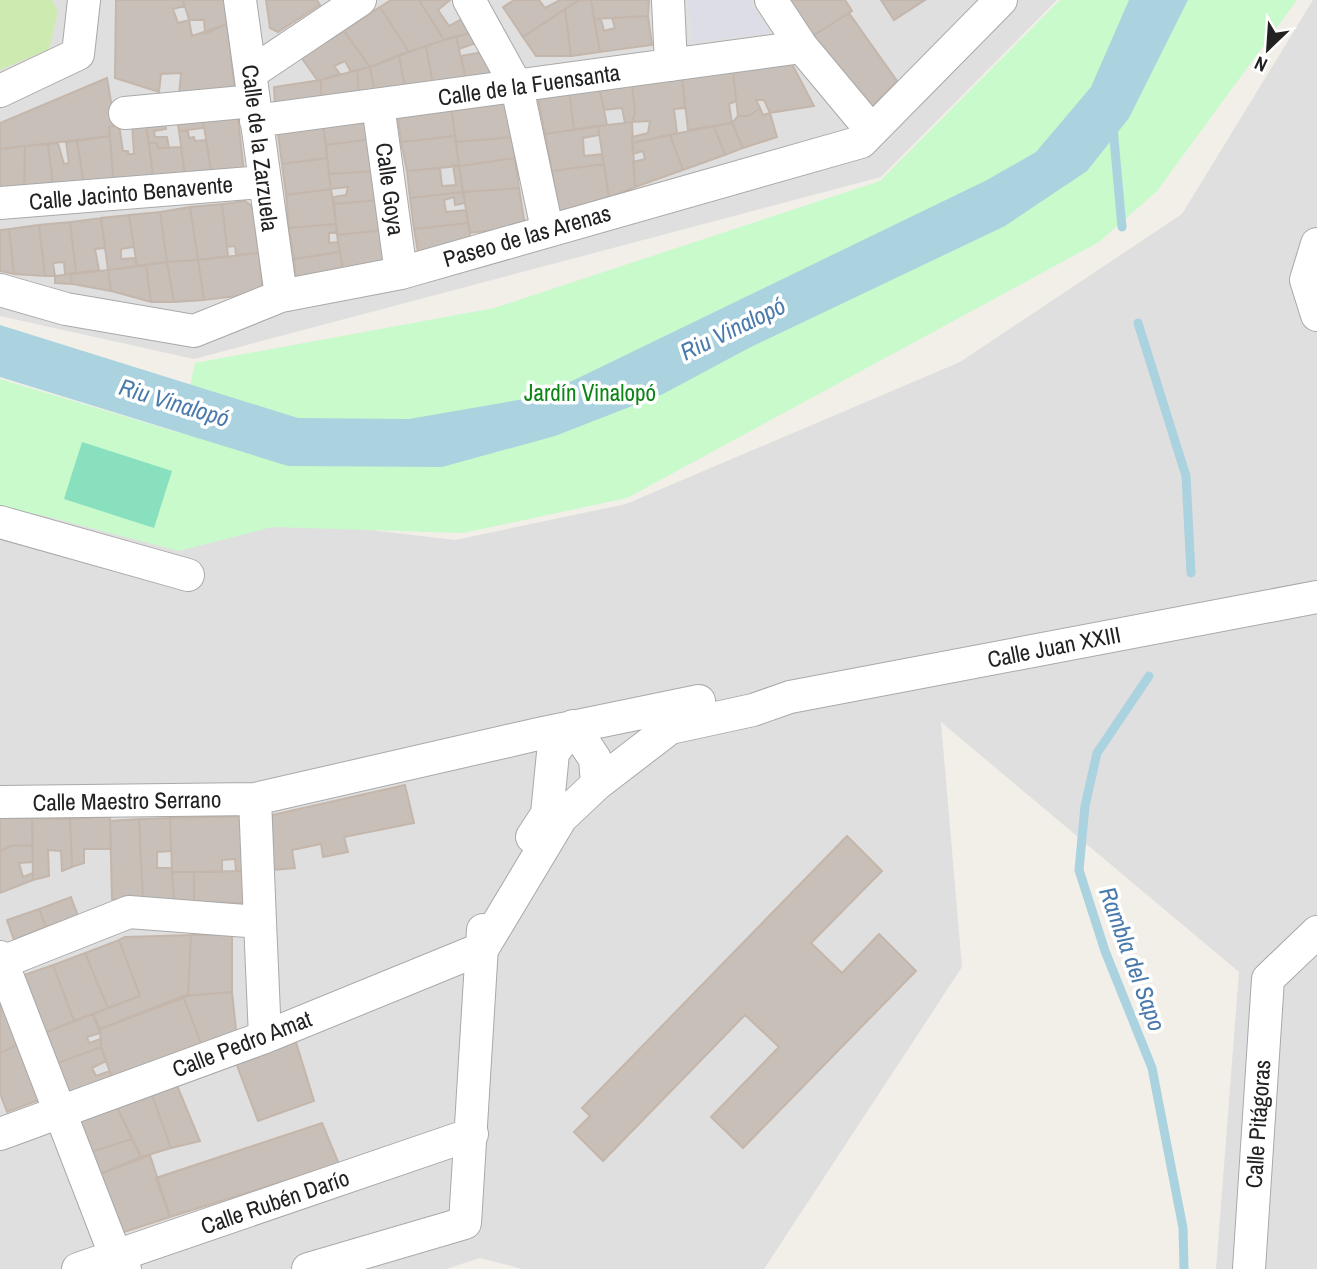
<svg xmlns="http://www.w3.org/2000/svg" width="1317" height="1269" viewBox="0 0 1317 1269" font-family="'Archivo Narrow',sans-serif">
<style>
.residential{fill:#e0dfdf}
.grass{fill:#cdebb0}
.park{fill:#c8facc}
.pitch{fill:#88e0be}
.plaza{fill:#dddde8}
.water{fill:#aad3df}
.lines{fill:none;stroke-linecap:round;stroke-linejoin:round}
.stream{stroke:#aad3df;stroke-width:9}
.building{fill:#c7bfb8;stroke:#c4b6ab;stroke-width:2}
.minor-casing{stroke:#a9a9a9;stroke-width:34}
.minor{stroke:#fff;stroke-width:32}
.labels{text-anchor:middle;stroke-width:7;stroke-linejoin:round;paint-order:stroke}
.street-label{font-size:23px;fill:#222;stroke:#fff}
.park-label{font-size:23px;fill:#0c8416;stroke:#fff}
.water-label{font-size:24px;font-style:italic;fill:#4a7aab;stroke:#fff}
</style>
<rect width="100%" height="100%" fill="#f2efe9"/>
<!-- residential -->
<path class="residential" d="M0 0H1057L881 177 194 359 0 316Z
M1313 0H1317V1269H1216L1239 972 941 722 962 967 764 1269H522L480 1258 446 1269H0V409L278 519 455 540 626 504 960 362 1182 214Z"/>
<!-- grass -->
<path class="grass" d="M0 0H52L58 12 49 49 0 70Z"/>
<!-- park -->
<path class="park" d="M1060 0H1297L1157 191 1099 242 627 498 463 533 272 527 179 551 37 514 0 521V379L180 433 195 363 494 308 880 181Z"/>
<!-- pitch -->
<path class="pitch" d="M82 442 172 471 154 528 64 499Z"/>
<!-- plaza -->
<path class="plaza" d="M688 0H748L771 33 694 42Z"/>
<!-- water -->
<path class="water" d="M1129 0H1188L1129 118 1087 171 1005 226 749 348 663 394 555 436 442 467 288 466 0 377V325L298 418 409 419 541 396 987 180 1036 152 1091 87Z"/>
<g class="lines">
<!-- stream -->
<path class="stream" d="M1113 128 1122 227
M1138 323 1186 476 1191 573
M1149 676 1097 753 1085 806 1079 870 1105 951 1152 1068 1183 1228 1184 1269"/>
</g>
<!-- building -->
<path class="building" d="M116 0H183L184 6 173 9 178 23 189 20 192 36 227 24 235 91 179 95 181 73 161 74 159 92 115 78Z
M183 0H224L227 24 205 34 204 20H189Z
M266 0H317L320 5 278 32 270 28Z
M391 0H419L444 40 409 52 380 7Z
M419 0H450L438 10 449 26 465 17 475 32 444 40Z
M514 0H539L545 8 560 0H579L523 37 503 7Z
M579 0H591L600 52 571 56 565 9Z
M591 0H649L648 16 594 19Z
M789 0H845L852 11 811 37Z
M881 0H925L894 20Z
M380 7 409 52 370 67 344 31Z
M565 9 571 56H536L523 37Z
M849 13 897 81 870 109 811 37Z
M648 16 652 45 600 52 594 19H601L604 31 615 28 612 18Z
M344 31 370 67 351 72 345 61 334 66 340 74 318 81 301 57Z
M475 32 482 41 459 49 456 36Z
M456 36 466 81 433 85 426 46Z
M426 46 433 85 405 89 399 55Z
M488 51 494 77 466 81 461 56Z
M399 55 405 89 375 94 370 67Z
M792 64 814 106 770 113 764 100H756L760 108 749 116H738L733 72Z
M370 67 375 94 359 95 357 70Z
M357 70 359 95 321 100V80Z
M733 72 736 101 729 104 732 123 688 130 682 77Z
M682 77 685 108 674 109 677 133 632 143V137L648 133 650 121 632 122 635 113 632 83Z
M107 78 115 126 109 127 110 136 0 149V123Z
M321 80V100L275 104 274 87Z
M632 83 635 113 632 122 625 123 622 108 604 110 599 86Z
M599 86 607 125 574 130 569 90Z
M569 90 574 130 545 134 537 94Z
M506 100 512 137 456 142 451 106Z
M451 106 455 136 401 142 397 112Z
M201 108 204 128 179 131 177 120Z
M760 108 763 115 770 113 777 137 743 148 732 123 738 116H749Z
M163 115 166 129 154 131 155 137H167L169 148H158L157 143H149L145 119Z
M368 116 372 139 326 145 323 123Z
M238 118 244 172 212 176 203 121Z
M632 122 635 187 609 198 598 126Z
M146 123 154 184 114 186 109 127 119 125 123 151H128V154H134L132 124Z
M323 123 327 158 282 164 277 127Z
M732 123 743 148 725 155 714 126Z
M598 126 599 135 583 138 584 156 602 154 604 164 552 171 545 134Z
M714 126 725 155 683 170 670 135Z
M179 131H188L189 138 194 137 195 141 206 140 212 176 186 182Z
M670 135 683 170 635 187 633 162 645 159 643 151 633 154 632 143Z
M110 136 114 186 85 190 77 141Z
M455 136 459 166 407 171 401 142Z
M512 137 515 158 459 166 456 142Z
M372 139 376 171 329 174 326 145Z
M77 141 85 190 54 194 48 144 58 143 64 164 69 163 66 142Z
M149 143H157L158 148 181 147 186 182 154 184Z
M48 144 54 194 24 197 25 146Z
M25 146 24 197 0 199V149Z
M327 158 331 189 286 195 282 164Z
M515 158 519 188 463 192 459 166Z
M604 164 609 198 559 212 552 171Z
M453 165 459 166 463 192 410 198 407 171 440 168 442 186 456 185Z
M376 171 379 200 334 204 333 197 346 195 348 187 331 189 329 174Z
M519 188 525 226 470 233 463 192Z
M331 189 336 224 289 228 286 195Z
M463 192 465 203 455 205 454 197 444 200 446 212 466 210 468 223 414 229 410 198Z
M379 200 384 230 337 235 334 204Z
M245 201 252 206 259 253 236 255 235 246 227 247 222 204Z
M222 204 228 256 198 260 190 207Z
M190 207 198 260 167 262 160 212Z
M160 212 167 262 137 266 129 215Z
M129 215 134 247 121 249V259L135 258 137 266 108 270 101 218Z
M101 218 105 248 95 249 99 270 76 273 70 222Z
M70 222 76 273 65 274 64 262 53 263 55 276H45L39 225Z
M468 223 471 241 419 258 414 229Z
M336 224 337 232 329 233V243L338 242 340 252 294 259 289 228Z
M39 225 45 276 14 274 9 229Z
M9 229 14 274 0 271V230Z
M384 230 385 268 344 277 337 235Z
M340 252 344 277 296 286 294 259Z
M259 253 263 293 204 300 198 260Z
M198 260 204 300 174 302 167 262Z
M167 262 174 302H151L146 265Z
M146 265 151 302 111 291 108 270Z
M108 270 111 291 72 284 71 274Z
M71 274 72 284 55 283V276Z
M405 785 414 823 344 837 348 852 323 857 321 844 292 850 295 868 273 870 272 815Z
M110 816 111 849H84V863L72 867 70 819Z
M243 816V871H236L235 859 222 860V872H172L170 818Z
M0 818H32L33 846 13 845 0 851Z
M32 818 70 819 72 867 62 871 61 851 48 850 49 876 33 880Z
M170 818 171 851 157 852V868H172L174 902 143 901 139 819Z
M139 819 143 901 112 899 110 821Z
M847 836 882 871 811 943 842 973 879 934 916 971 743 1148 711 1117 779 1047 745 1015 603 1161 574 1132 590 1116 582 1108Z
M13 845 33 846V862L19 863 23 877 33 873V880L0 893V851Z
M243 871 244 903 194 902V872Z
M172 872H194V902H174Z
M71 897 78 916 46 927 39 909Z
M39 909 46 927 14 940 7 920Z
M191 935 188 996 100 1029 93 1014 140 996 119 940 125 937Z
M191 935H232V992L188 996Z
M119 940 140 996 108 1008 85 953Z
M85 953 108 1008 74 1021 53 965Z
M53 965 74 1021 44 1033 24 975Z
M232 992 237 1039 204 1051 183 996Z
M0 995 19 1044 0 1053Z
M183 996 204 1051 113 1081 101 1047 100 1029Z
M93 1014 100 1033 87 1037 89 1043 101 1039V1047L55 1064 44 1033Z
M295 1039 314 1101 258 1121 235 1060Z
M19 1044 42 1099 7 1112 0 1093V1053Z
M101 1047 106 1061 92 1068 96 1076 110 1071 113 1081 69 1097 55 1064Z
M176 1083 200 1141 171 1148 150 1090Z
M150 1090 171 1148 141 1157 115 1103Z
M115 1103 132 1139 91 1152 78 1118Z
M322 1123 339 1164 170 1217 156 1178Z
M132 1139 141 1157 100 1174 91 1152Z
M150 1155 170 1217 121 1233 100 1174Z"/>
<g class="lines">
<!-- minor casing -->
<g class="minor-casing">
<path id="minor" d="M240 0 281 296
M469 0 517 87 547 229
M668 0 671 65
M771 0 802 47 872 131
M251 73 360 0
M0 91 78 54 84 0
M378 105 401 273
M125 113 254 101
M256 121 802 47
M0 203 263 182
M1317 244 1306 280 1317 315
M0 290 66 309 194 331 281 296 401 273 861 142 1001 0
M0 522 188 575
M255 799 260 922
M0 802 255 799 534 735 699 701
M532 837 547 814 553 753 573 726 595 759 597 784
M483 948 561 818 597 784 670 728 753 710 790 697 1317 597
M0 957 116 1257 125 1269
M0 963 129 912 260 922 265 1037
M0 1134 265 1037 483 948
M78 1269 472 1134
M308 1269 465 1223 483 930
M1249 1269 1268 979 1317 932"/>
</g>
<!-- minor -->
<use href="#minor" class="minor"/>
</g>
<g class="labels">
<!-- street labels -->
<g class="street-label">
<text transform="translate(529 85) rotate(-8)" y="8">Calle de la Fuensanta</text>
<text transform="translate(260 148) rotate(83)" y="8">Calle de la Zarzuela</text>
<text transform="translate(390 189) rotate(82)" y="8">Calle Goya</text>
<text transform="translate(131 193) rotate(-5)" y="8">Calle Jacinto Benavente</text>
<text transform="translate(527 236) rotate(-16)" y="8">Paseo de las Arenas</text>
<text transform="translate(1054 647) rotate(-11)" y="8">Calle Juan XXIII</text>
<text transform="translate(127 801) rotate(-1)" y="8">Calle Maestro Serrano</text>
<text transform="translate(242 1044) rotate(-21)" y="8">Calle Pedro Amat</text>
<text transform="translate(1258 1124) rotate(-86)" y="8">Calle Pitágoras</text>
<text transform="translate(275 1202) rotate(-19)" y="8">Calle Rubén Darío</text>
</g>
<!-- park labels -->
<g class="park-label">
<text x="590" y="401">Jardín Vinalopó</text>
</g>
<!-- water labels -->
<g class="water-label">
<text transform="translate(733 329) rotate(-26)" y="8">Riu Vinalopó</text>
<text transform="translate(174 403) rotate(17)" y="8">Riu Vinalopó</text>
<text transform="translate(1132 959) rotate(70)" y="8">Rambla del Sapo</text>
</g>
</g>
<!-- north arrow -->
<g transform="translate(1268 49) rotate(205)" stroke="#ffffff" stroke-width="5" paint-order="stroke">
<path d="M0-5L12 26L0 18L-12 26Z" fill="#222222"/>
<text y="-10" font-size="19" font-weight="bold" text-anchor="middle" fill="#222222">N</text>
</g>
</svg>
